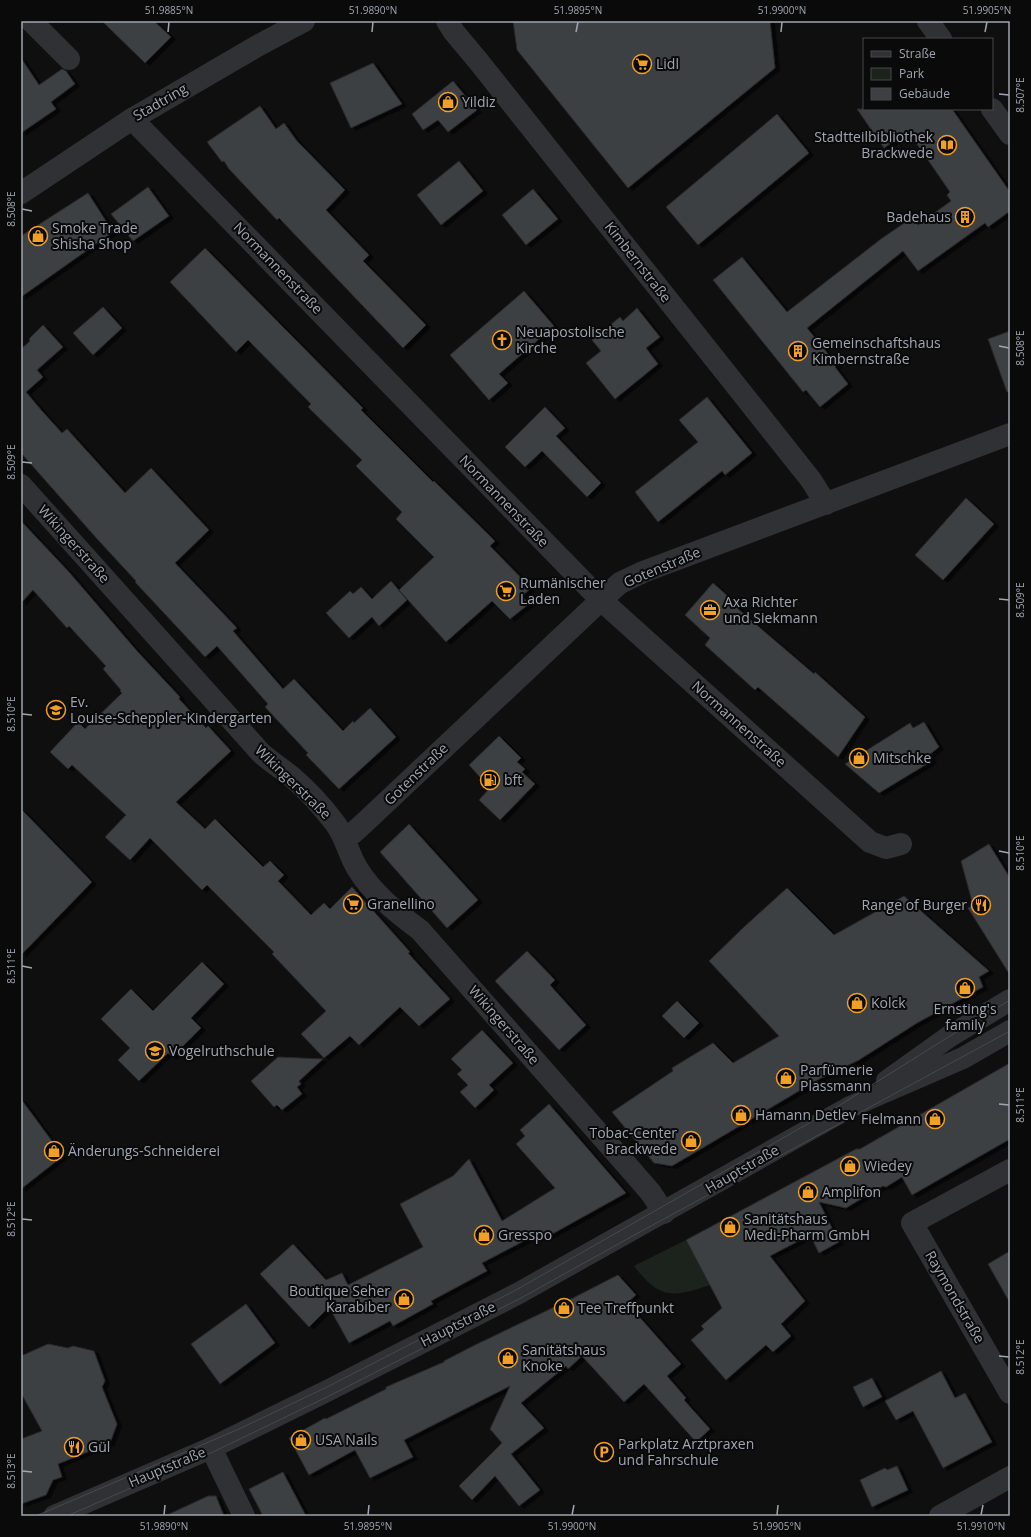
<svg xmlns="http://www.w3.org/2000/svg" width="1031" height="1537" viewBox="0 0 1031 1537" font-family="'Open Sans',sans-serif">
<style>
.green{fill:#1b231c}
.building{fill:#3e3f43;stroke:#29292c;filter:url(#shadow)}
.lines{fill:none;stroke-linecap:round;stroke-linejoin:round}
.minor{stroke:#303135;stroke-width:22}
.tertiary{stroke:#303135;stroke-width:22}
.tram{stroke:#47494e;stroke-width:1}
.ticks{fill:none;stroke:#a0a6b1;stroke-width:1.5}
.labels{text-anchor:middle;stroke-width:4;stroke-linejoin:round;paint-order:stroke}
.poi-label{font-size:14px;fill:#a0a6b1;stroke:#0a0a0b;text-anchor:start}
.street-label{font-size:14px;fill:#a0a6b1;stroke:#0a0a0b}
.neatline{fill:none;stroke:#a0a6b1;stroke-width:1.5}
.ticks-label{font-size:10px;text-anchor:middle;fill:#a0a6b1}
</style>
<defs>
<filter id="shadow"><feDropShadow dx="4.5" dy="2.5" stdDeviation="0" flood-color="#0009"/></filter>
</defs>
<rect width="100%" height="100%" fill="#0f0f10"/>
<!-- green -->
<path class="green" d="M686 1240 710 1285C672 1298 659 1299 634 1266Z"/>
<!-- building -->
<path class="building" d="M102 21H154L171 37 145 63Z
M513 21H770L775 68 628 188 517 50Z
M21 58 39 85 62 69 66 71 75 84 51 102 56 109 21 133Z
M373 63 402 104 351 128 330 83Z
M453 81 477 110 448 132 438 120 423 130 412 114Z
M260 106 276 129 284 123 297 141 345 190 326 210 369 255 363 261 426 325 403 348 279 218 277 220 229 169 224 161 222 162 207 142Z
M857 109H952L1010 192V211L988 227 985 223 918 271 903 251 807 328 837 365 835 367 848 384 820 407 806 390 803 392 713 280 742 257 787 312 881 239 913 217 918 225 951 201 947 195 950 192 908 131 884 148Z
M777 114 809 153 698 245 666 207Z
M459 161 483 191 441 225 417 195Z
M148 187 169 216 133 241 111 214Z
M533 189 558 219 526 245 502 215Z
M88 193 113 232 21 297V236Z
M205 248 363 408 361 410 433 482 434 481 495 541 490 546 531 588 522 596 529 604 510 619 492 601 446 642 399 590 434 557 396 519 402 512 356 466 362 460 308 407 311 404 248 340 236 352 170 282Z
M524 291 554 326 499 374 508 383 489 400 450 355Z
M103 307 122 328 93 355 73 333Z
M637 308 660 337 646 348 658 364 615 399 586 363 601 351 592 340 620 317 623 321Z
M43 325 63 347 37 370 43 377 26 392 42 411 62 433 67 429 125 493 151 468 209 530 175 563 237 628 233 631 283 689 294 679 343 731 353 721 354 723 370 708 396 737 339 789 306 755 308 753 265 707 268 704 217 646 205 657 135 582 136 581 99 541 21 453V349L30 341 29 339Z
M1010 331V391L1007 392 988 339Z
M707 397 752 453 725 475 722 471 658 522 635 492 698 442 679 420Z
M545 407 565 428 556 436 601 483 587 497 542 451 525 467 505 447Z
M966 498 994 524 943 580 915 555Z
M21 521 69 572 137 651 180 697 179 699 206 728 208 726 231 751 176 802 205 829 215 819 263 867 270 861 284 875 278 881 311 915 324 903 330 909 352 887 410 952 408 953 450 999 419 1026 400 1007 359 1045 350 1036 324 1058 301 1034 326 1011 272 954 274 952 207 885 202 890 150 838 130 860 105 837 126 815 72 765 68 769 50 752 78 722 85 729 122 693 120 691 121 690 103 669 106 666 69 626 67 628 33 590 21 603Z
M391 581 407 600 379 626 372 617 349 638 326 613 350 591 353 594 361 587 372 599Z
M713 583 740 607 738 609 814 674 815 672 865 717 838 757 758 687 755 690 705 645 710 638 685 615Z
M924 722 939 747 929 755 932 761 879 793 845 764 910 723 913 728Z
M499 736 521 758 517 762 525 769 522 772 535 784 500 820 479 800 490 788 469 765Z
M21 809 92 882 21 955Z
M409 824 478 900 447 928 380 852Z
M989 844 1010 878V975L968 908 973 905 961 861Z
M787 888 834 935 904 896 989 971 979 977 983 987 917 1023 859 1060 821 1078 672 1166 654 1163 612 1112 673 1071 672 1068 713 1043 733 1063 779 1036 709 961 744 927Z
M527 951 555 980 550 985 586 1025 559 1050 495 981Z
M202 962 224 984 191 1018 201 1028 172 1057 168 1053 139 1081 118 1060 130 1048 101 1019 131 989 153 1011Z
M677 1001 699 1023 684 1038 662 1016Z
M482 1030 513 1063 489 1085 494 1090 475 1108 460 1092 468 1085 457 1074 462 1070 451 1059Z
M278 1057 323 1059 299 1081 301 1084 297 1087 302 1094 282 1110 277 1105 274 1107 251 1081Z
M1010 1063V1139L912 1195 902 1177 886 1187 883 1186 846 1208 819 1202 839 1242 819 1253 810 1235 770 1256 805 1301 781 1324 791 1336 773 1352 766 1345 726 1380 691 1340 704 1329 701 1326 722 1308 686 1240 856 1149H860Z
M21 1099 63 1156 21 1189Z
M549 1104 626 1193 545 1238 541 1232 482 1263 487 1271 431 1301 433 1304 393 1326 390 1321 349 1343 329 1307 309 1327 260 1274 293 1244 326 1280 342 1273 348 1285 423 1247 400 1204 453 1176 469 1159 502 1221 555 1188 516 1144 525 1136 520 1130Z
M1010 1251V1303L988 1264Z
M618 1275 636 1295 627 1303 681 1364 667 1376 686 1398 684 1400 710 1429 696 1442 644 1384 624 1402 582 1356 568 1369 566 1366 521 1403 544 1428 511 1454 540 1490 519 1506 495 1476 472 1500 459 1486 502 1443 490 1429 510 1386 404 1440 413 1457 370 1478 355 1450 309 1475 289 1438 325 1418 326 1419 386 1389V1387L444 1362V1361L475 1345 571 1299Z
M246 1304 275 1343 220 1384 191 1344Z
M48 1344 68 1348 73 1346 94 1351 105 1381 102 1387 117 1424 110 1443 58 1464 62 1477 53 1480 46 1495 21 1504V1439L42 1431 21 1393V1356Z
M941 1371 955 1398 965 1393 992 1442 943 1468 913 1411 896 1420 885 1401Z
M872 1378 882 1397 863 1407 853 1387Z
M897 1466 908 1490 872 1507 860 1480 885 1468 887 1470Z
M283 1472 306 1516H263L249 1489Z
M208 1496H216L224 1516H165Z"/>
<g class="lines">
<!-- minor -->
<path class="minor" d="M31 21 69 59
M447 21 454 32 479 62 811 480 826 504
M928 21 941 39
M992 109 1010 134
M132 119 601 600 870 842 886 848 901 844
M21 485 261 753C271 762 282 769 292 777 307 790 322 806 334 822 345 835 348 853 357 868 372 893 397 913 420 930L632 1171 651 1193 664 1213
M343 837 353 833 362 825 601 600 620 583 643 572 1010 434
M1010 1170 912 1223 1010 1393
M211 1448 244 1516
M940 1516 1010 1477"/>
<!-- tertiary -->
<path class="tertiary" d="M21 193 132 119 259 45 304 21
M887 1081 950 1036 1010 1000
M54 1516 211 1448 327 1391 519 1293 850 1107 963 1058 1010 1031"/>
<!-- tram -->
<path class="tram" d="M36 1516 239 1429 325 1388 516 1290 832 1110 950 1036 1010 1000
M67 1516 213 1452 329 1396 521 1298 638 1233 1010 1031"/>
</g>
<!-- ticks -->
<path class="ticks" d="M168 32 169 22M372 32 373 22M576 32 578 22M781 32 782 22M985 32 987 22M999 94 1009 95M22 209 32 211M999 346 1009 348M22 462 32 463M999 599 1009 600M22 714 32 715M999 851 1009 853M22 966 32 968M999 1104 1009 1105M22 1219 32 1220M999 1356 1009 1357M22 1471 32 1472M164 1515 165 1505M368 1515 369 1505M572 1515 574 1505M777 1515 778 1505M981 1515 983 1505"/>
<!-- icons -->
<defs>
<g id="supermarket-ring" transform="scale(1)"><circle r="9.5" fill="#0a0a0b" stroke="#f29f26" stroke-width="1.5"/><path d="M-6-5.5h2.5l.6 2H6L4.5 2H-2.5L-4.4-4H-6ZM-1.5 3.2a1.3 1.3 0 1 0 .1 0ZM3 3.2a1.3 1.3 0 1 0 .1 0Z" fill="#f29f26"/></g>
<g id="shop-ring" transform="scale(1)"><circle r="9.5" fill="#0a0a0b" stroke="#f29f26" stroke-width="1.5"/><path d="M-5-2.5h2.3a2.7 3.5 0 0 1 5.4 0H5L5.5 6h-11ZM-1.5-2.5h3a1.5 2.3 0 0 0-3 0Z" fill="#f29f26"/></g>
<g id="library-ring" transform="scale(1)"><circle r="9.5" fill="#0a0a0b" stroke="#f29f26" stroke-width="1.5"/><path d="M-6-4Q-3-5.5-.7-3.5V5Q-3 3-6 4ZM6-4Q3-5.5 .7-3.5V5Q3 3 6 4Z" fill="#f29f26"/></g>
<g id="building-ring" transform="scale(1)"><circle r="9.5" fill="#0a0a0b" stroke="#f29f26" stroke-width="1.5"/><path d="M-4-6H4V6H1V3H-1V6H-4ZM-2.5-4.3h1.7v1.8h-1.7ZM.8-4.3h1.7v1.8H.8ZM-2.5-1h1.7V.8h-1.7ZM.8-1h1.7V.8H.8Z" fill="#f29f26"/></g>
<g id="church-ring" transform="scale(1)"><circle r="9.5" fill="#0a0a0b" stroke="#f29f26" stroke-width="1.5"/><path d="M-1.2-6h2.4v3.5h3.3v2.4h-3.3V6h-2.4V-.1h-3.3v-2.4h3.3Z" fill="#f29f26"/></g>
<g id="office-ring" transform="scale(1)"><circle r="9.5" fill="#0a0a0b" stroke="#f29f26" stroke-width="1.5"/><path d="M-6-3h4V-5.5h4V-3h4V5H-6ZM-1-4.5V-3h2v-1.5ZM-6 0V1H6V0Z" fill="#f29f26"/></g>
<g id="school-ring" transform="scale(1)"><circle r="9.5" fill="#0a0a0b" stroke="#f29f26" stroke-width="1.5"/><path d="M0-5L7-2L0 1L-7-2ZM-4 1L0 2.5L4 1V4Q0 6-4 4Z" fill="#f29f26"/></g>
<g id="fuel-ring" transform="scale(1)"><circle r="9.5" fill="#0a0a0b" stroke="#f29f26" stroke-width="1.5"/><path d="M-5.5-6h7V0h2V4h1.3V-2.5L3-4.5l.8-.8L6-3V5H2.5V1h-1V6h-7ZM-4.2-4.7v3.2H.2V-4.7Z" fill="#f29f26"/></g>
<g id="restaurant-ring" transform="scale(1)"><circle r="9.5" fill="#0a0a0b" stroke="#f29f26" stroke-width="1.5"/><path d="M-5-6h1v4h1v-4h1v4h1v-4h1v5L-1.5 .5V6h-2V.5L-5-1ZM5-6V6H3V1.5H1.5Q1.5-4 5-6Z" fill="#f29f26"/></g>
<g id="parking-ring" transform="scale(1)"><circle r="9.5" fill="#0a0a0b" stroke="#f29f26" stroke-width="1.5"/><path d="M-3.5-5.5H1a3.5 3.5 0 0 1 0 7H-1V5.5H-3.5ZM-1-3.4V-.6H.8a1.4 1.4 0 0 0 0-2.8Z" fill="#f29f26"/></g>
</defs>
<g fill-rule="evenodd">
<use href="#supermarket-ring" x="642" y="64"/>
<use href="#shop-ring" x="448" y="102"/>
<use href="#library-ring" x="947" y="145"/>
<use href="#building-ring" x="965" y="217"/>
<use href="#shop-ring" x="38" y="236"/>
<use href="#church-ring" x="502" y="340"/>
<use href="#building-ring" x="798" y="351"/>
<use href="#supermarket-ring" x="506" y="591"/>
<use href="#office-ring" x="710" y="610"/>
<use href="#school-ring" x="56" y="710"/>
<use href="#shop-ring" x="859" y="758"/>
<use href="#fuel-ring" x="490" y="780"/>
<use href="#supermarket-ring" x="353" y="904"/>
<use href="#restaurant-ring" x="981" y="905"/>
<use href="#shop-ring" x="965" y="988"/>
<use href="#shop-ring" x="857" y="1003"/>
<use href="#school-ring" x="155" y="1051"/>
<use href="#shop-ring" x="786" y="1078"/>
<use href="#shop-ring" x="741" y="1115"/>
<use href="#shop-ring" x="935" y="1119"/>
<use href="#shop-ring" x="691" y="1141"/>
<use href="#shop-ring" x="54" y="1151"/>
<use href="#shop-ring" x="850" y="1166"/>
<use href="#shop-ring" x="808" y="1192"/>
<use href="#shop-ring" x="730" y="1227"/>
<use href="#shop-ring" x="484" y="1235"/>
<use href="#shop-ring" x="404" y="1299"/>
<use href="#shop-ring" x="564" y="1308"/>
<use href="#shop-ring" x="508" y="1358"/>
<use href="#shop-ring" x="301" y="1440"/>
<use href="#restaurant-ring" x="74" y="1447"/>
<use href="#parking-ring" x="604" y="1452"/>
</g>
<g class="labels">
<!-- poi labels -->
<g class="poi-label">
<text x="656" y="69">Lidl</text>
<text x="462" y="107">Yildiz</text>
<text x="933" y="142" text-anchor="end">Stadtteilbibliothek<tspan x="933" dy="16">Brackwede</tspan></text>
<text x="951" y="222" text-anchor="end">Badehaus</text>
<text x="52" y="233">Smoke Trade<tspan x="52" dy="16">Shisha Shop</tspan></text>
<text x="516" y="337">Neuapostolische<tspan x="516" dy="16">Kirche</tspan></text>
<text x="812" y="348">Gemeinschaftshaus<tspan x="812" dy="16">Kimbernstraße</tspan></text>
<text x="520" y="588">Rumänischer<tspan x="520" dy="16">Laden</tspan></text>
<text x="724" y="607">Axa Richter<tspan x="724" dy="16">und Siekmann</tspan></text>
<text x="70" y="707">Ev.<tspan x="70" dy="16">Louise-Scheppler-Kindergarten</tspan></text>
<text x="873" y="763">Mitschke</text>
<text x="504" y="785">bft</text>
<text x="367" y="909">Granellino</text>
<text x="967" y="910" text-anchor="end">Range of Burger</text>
<text x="871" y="1008">Kolck</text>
<text x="965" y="1014" text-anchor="middle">Ernsting's<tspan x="965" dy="16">family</tspan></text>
<text x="169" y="1056">Vogelruthschule</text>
<text x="800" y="1075">Parfümerie<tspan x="800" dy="16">Plassmann</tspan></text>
<text x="755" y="1120">Hamann Detlev</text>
<text x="921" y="1124" text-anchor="end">Fielmann</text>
<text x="677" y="1138" text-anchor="end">Tobac-Center<tspan x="677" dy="16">Brackwede</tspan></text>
<text x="68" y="1156">Änderungs-Schneiderei</text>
<text x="864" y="1171">Wiedey</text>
<text x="822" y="1197">Amplifon</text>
<text x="744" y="1224">Sanitätshaus<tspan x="744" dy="16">Medi-Pharm GmbH</tspan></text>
<text x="498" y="1240">Gresspo</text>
<text x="390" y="1296" text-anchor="end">Boutique Seher<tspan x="390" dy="16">Karabiber</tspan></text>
<text x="578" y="1313">Tee Treffpunkt</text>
<text x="522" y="1355">Sanitätshaus<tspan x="522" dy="16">Knoke</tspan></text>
<text x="315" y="1445">USA Nails</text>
<text x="618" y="1449">Parkplatz Arztpraxen<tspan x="618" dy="16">und Fahrschule</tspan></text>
<text x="88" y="1452">Gül</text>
</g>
<!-- street labels -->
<g class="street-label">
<text transform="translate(160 102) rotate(-30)" y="5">Stadtring</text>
<text transform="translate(638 262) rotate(52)" y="5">Kimbernstraße</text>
<text transform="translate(278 268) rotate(46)" y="5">Normannenstraße</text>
<text transform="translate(504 501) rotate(46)" y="5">Normannenstraße</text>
<text transform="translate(74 544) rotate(48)" y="5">Wikingerstraße</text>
<text transform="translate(662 567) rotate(-23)" y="5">Gotenstraße</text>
<text transform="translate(739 724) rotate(42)" y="5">Normannenstraße</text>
<text transform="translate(416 774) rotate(-44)" y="5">Gotenstraße</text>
<text transform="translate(293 782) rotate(44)" y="5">Wikingerstraße</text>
<text transform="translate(504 1025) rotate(49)" y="5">Wikingerstraße</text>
<text transform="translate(742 1169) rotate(-30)" y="5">Hauptstraße</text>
<text transform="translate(955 1297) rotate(60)" y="5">Raymondstraße</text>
<text transform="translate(458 1324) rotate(-27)" y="5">Hauptstraße</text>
<text transform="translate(167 1467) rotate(-23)" y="5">Hauptstraße</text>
</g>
</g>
<!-- border -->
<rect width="1031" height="1537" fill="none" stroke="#0a0a0b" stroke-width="44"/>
<!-- legend -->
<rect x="863" y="38" width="130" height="72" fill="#0a0a0b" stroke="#46484d"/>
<rect x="871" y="51" width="20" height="6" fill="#303135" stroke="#46484d"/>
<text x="899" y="58" font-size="12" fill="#a0a6b1">Straße</text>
<rect x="871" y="68" width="20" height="12" fill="#1b231c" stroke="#46484d"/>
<text x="899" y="78" font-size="12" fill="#a0a6b1">Park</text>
<rect x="871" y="88" width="20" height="12" fill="#3e3f43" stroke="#46484d"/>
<text x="899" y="98" font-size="12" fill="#a0a6b1">Gebäude</text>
<rect x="22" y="22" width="987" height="1493" class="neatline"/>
<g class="ticks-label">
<text x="169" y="14">51.9885°N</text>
<text x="373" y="14">51.9890°N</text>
<text x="578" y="14">51.9895°N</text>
<text x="782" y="14">51.9900°N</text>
<text x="987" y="14">51.9905°N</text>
<text transform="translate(1020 95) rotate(-90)" y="4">8.507°E</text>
<text transform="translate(11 209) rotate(-90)" y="4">8.508°E</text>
<text transform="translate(1020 348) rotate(-90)" y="4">8.508°E</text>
<text transform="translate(11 462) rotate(-90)" y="4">8.509°E</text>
<text transform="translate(1020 600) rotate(-90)" y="4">8.509°E</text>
<text transform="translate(11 714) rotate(-90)" y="4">8.510°E</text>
<text transform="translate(1020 853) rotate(-90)" y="4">8.510°E</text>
<text transform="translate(11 966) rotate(-90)" y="4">8.511°E</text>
<text transform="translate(1020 1105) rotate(-90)" y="4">8.511°E</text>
<text transform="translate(11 1219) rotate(-90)" y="4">8.512°E</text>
<text transform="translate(1020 1357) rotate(-90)" y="4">8.512°E</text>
<text transform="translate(11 1471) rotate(-90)" y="4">8.513°E</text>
<text x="164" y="1530">51.9890°N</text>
<text x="368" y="1530">51.9895°N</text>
<text x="572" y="1530">51.9900°N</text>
<text x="777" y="1530">51.9905°N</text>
<text x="981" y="1530">51.9910°N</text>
</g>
</svg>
